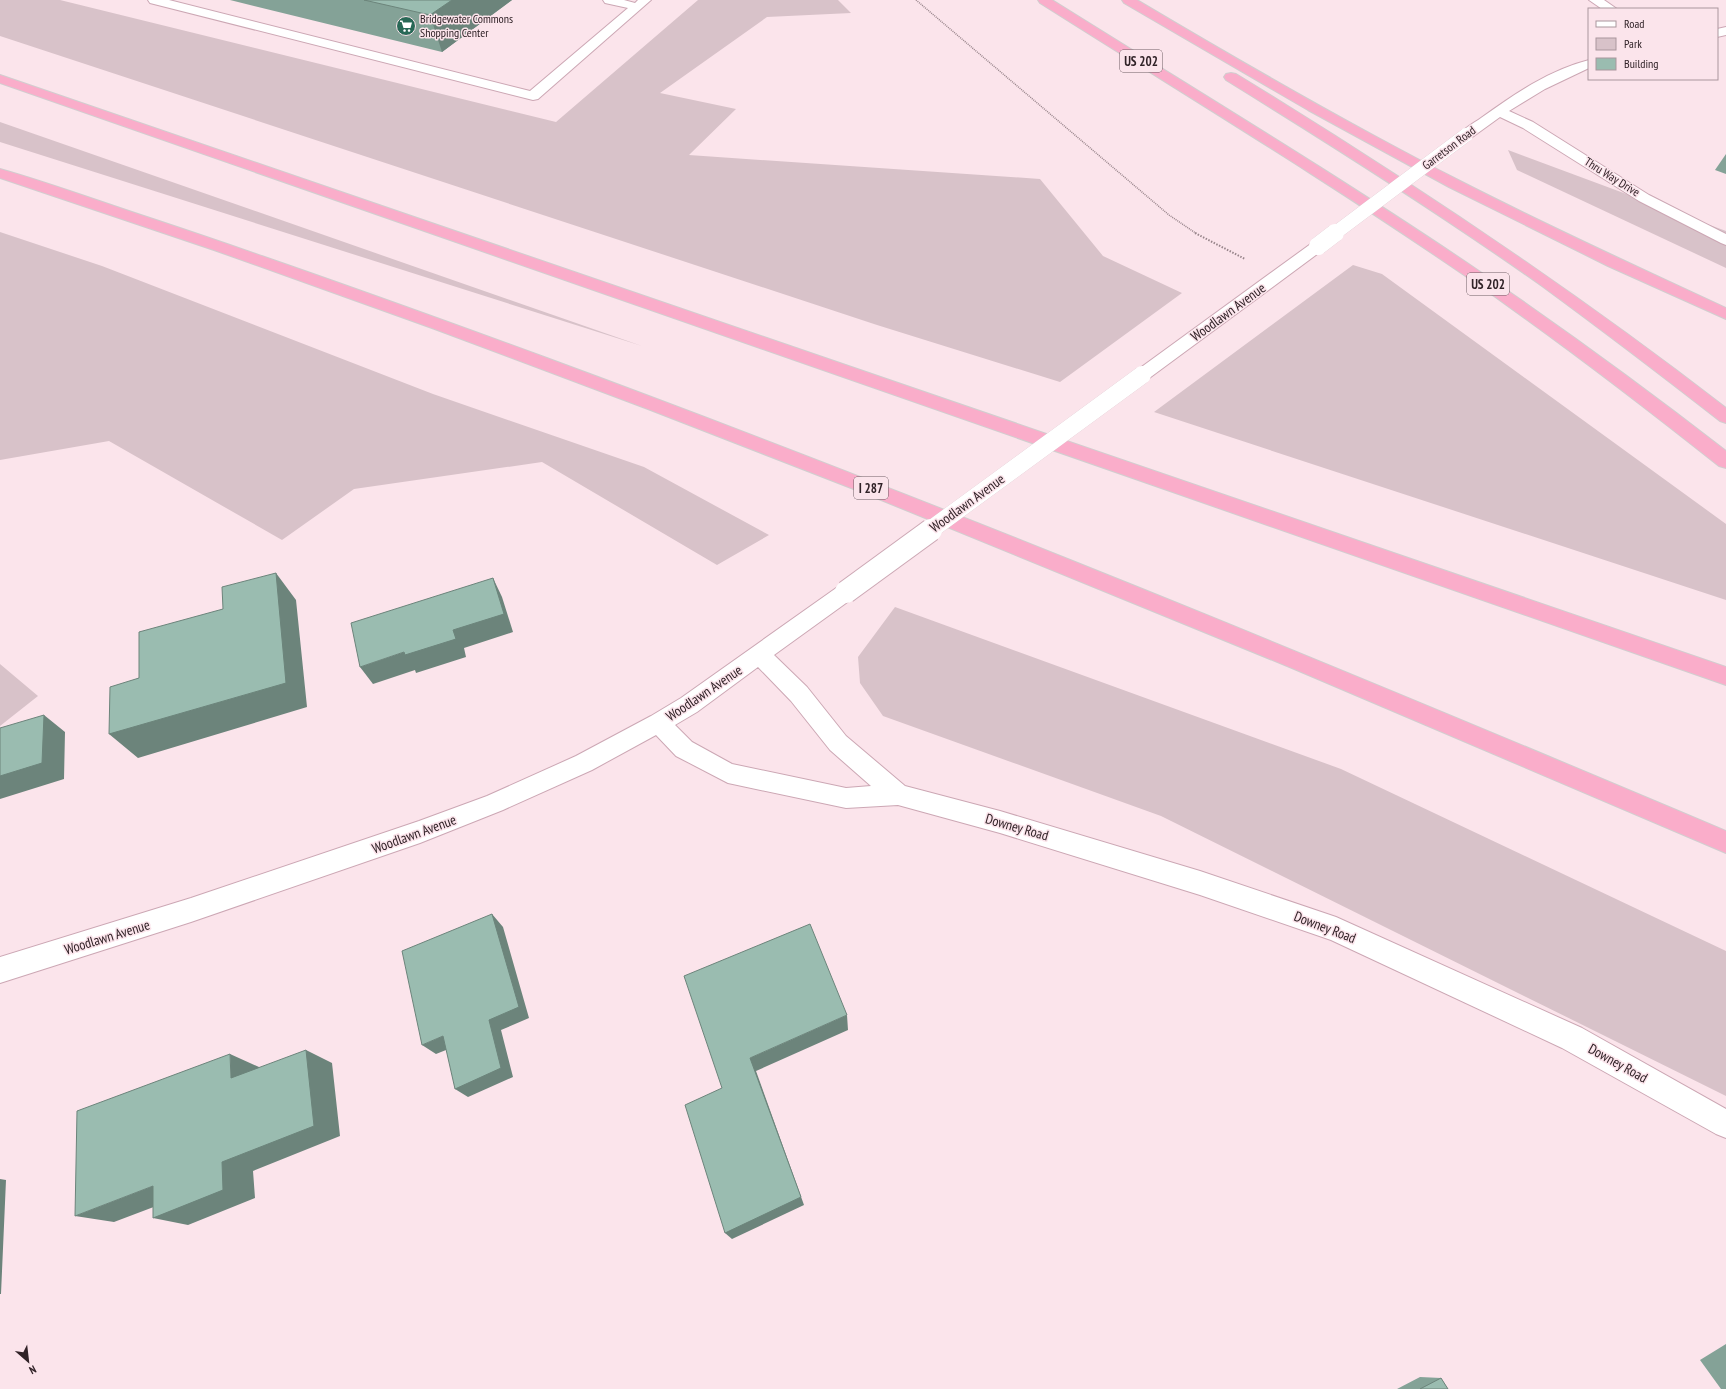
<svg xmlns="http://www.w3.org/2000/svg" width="1726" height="1389" viewBox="0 0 1726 1389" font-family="'PT Sans Narrow',sans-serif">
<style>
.green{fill:#d8c2c9}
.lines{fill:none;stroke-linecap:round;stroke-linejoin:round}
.minor-casing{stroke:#cca7b4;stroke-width:2}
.highway-casing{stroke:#d1cecf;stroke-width:2}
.path-far1{stroke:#98858b;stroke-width:1.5;stroke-dasharray:1 1;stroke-linecap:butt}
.path{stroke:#98858b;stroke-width:2;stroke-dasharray:1.5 1.5;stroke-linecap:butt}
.minor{fill:#fff;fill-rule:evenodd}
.highway{fill:#faadca;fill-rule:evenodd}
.minor-bridge-far2-casing{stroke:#cca7b4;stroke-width:14;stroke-linecap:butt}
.minor-bridge-far1-casing{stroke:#cca7b4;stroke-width:18;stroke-linecap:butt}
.minor-bridge-casing{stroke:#cca7b4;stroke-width:24;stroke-linecap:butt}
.minor-bridge-far2{stroke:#fff;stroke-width:14}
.minor-bridge-far1{stroke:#fff;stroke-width:18}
.minor-bridge{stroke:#fff;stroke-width:22}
.wall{fill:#84a297}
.shaded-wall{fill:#6c847b}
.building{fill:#9abcb0;stroke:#6c847b}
.labels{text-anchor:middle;stroke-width:3;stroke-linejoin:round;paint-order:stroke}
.far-poi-label{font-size:12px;fill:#302227;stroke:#fbe4eb;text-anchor:start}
.far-street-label{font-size:12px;fill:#302227;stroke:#fbe4eb}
.shield{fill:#fbe4eb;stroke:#6d5c62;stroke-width:1}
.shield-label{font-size:13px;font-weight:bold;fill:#302227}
.street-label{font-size:14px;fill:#302227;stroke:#fbe4eb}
</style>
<rect width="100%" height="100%" fill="#fbe4eb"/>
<!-- green -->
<path class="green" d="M0 0H60L556 122 698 0H838L851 13 767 17 660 93 736 109 689 155 1040 179 1103 256 1182 293 1060 382 877 325 0 36Z
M0 122 642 346 0 142Z
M1508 150 1726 231V268L1517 170Z
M0 232 102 266 433 394 644 467 769 535 717 565 542 462 354 489 282 540 109 441 0 460Z
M1353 265 1382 274 1726 524V600L1154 412Z
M895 607 1341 769 1726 951V1096L1161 816 883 716 860 683 858 657Z
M0 664 38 696 0 726Z"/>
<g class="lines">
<!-- minor casing -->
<g class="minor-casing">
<path id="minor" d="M148 0H169L530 91 628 8 605 3 603 0H624L635 3 638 0H651L538 99 533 100 150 3Z
M1589 0H1604L1617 9H1602Z
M1726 27V35L1717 37V29Z
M1589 60V68L1545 89 1509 111 1533 122 1649 195 1726 234V245L1721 243 1639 201 1523 128 1500 117 1471 138 1466 139 1461 138 1459 135C1464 128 1474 123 1481 118 1513 95 1549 70 1589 60Z
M1318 241 1324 243 1326 246 1324 249 1148 379 1142 381 1136 379 1133 375 1136 371 1312 243Z
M846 584 853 586 856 592 853 598 774 655 807 687 846 736 905 786 1000 811 1200 871 1336 917 1582 1028 1726 1109V1138L1716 1134 1562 1048 1331 940 1200 895 1000 833 898 805 846 808 728 783 676 756 656 735 592 770 503 810 420 843 191 922 0 983V957L191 898 419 821 487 796 576 756 651 716 681 698 839 586ZM758 667 791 701 830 750 871 786 846 788 732 764 692 742 675 725 697 712Z"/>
</g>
<!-- highway casing -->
<g class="highway-casing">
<path id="highway" d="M1038 0H1052C1194 89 1337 175 1476 269 1561 327 1645 388 1726 451V468L1719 466C1636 400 1552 336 1464 275 1326 180 1182 93 1040 3Z
M1122 0H1137C1243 63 1350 125 1460 181 1548 226 1637 267 1726 308V319L1608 266 1449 187 1308 110 1124 3Z
M1231 73 1236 74C1406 178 1568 286 1726 408V423L1720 421C1661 375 1602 330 1542 286 1439 213 1333 146 1226 80L1224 77 1226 74Z
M0 75 1726 667V685L0 83Z
M0 169C53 184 106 204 159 221 288 264 416 310 544 357 943 504 1335 666 1726 831V853L1292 668 864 493 648 409 432 328 214 250 0 178Z"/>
</g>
<!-- path-far1 -->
<path class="path-far1" d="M916 0 1169 215 1197 234"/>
<!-- path -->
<path class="path" d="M1195 233 1245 259"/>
<!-- minor -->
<use href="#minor" class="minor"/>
<!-- highway -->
<use href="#highway" class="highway"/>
<!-- minor-bridge-far2 casing -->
<g class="minor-bridge-far2-casing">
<path id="minor-bridge-far2" d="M1334 234 1466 135"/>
</g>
<!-- minor-bridge-far1 casing -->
<g class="minor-bridge-far1-casing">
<path id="minor-bridge-far1" d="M1318 246 1335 233
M929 531 1142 375"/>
</g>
<!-- minor-bridge casing -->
<g class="minor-bridge-casing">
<path id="minor-bridge" d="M846 592 931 530"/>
</g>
<!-- minor-bridge-far2 -->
<use href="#minor-bridge-far2" class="minor-bridge-far2"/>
<!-- minor-bridge-far1 -->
<use href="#minor-bridge-far1" class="minor-bridge-far1"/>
<!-- minor-bridge -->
<use href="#minor-bridge" class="minor-bridge"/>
</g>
<!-- wall -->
<path class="wall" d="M230 0H512L442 52Z
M1726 154V174L1715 170Z
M1726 1344V1389H1721L1700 1360Z
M1420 1377 1441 1378 1448 1389H1397Z"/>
<!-- shaded-wall -->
<path class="shaded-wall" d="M452 0H512L442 52 430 15Z
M276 573 296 600 307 707 138 758 109 734Z
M493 578 502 597 513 632 464 648 466 657 416 673 415 670 373 684 360 667 404 652 453 630Z
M44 715 65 732 64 779 0 799V776Z
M492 914 503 927 529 1018 501 1030 513 1077 468 1097 455 1089 489 1020Z
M847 1015 848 1030 756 1071 804 1205 732 1239 725 1233 750 1058Z
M443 1036 456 1046 436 1054 422 1045Z
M306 1050 332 1063 340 1136 253 1171 255 1198 188 1225 153 1218Z
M230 1054 259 1067 260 1091 231 1078Z
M0 1179 6 1180 1 1294H0Z
M153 1186 188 1194 114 1222 75 1216Z"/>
<!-- building -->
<path class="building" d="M364 0H452L430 15Z
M276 573 286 683 109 734 110 687 139 678V632L223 609 222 587Z
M493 578 504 614 453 630 456 639 405 655 404 652 360 667 351 623Z
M44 715 42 763 0 776V728Z
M492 914 519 1007 489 1020 501 1068 455 1089 443 1036 422 1045 402 951Z
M810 924 847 1015 750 1058 801 1197 725 1233 685 1105 722 1088 684 976Z
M306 1050 314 1126 222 1162 223 1190 153 1218V1186L75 1216 77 1111 230 1054 231 1078Z
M1441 1378 1448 1389H1420Z"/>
<!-- icons -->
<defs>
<g id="supermarket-disc" transform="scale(1)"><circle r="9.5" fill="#286856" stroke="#fbe4eb"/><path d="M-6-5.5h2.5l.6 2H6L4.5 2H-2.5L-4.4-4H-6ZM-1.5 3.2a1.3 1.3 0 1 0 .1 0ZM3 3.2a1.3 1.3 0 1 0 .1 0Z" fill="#fff"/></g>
</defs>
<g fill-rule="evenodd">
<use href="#supermarket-disc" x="406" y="26"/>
</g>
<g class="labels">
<!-- far-poi labels -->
<g class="far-poi-label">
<text x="420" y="23">Bridgewater Commons<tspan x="420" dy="14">Shopping Center</tspan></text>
</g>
<!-- far-street labels -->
<g class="far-street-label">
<text transform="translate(1449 148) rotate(-37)" y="4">Garretson Road</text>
<text transform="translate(1612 177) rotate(32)" y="4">Thru Way Drive</text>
</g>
<!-- shield labels -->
<g class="shield">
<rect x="1120" y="50" width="42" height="22" rx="3"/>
<rect x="1467" y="273" width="42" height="22" rx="3"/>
<rect x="854" y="477" width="34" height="22" rx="3"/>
</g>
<g class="shield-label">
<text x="1141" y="66">US 202</text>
<text x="1488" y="289">US 202</text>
<text x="871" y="493">I 287</text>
</g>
<!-- street labels -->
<g class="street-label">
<text transform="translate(1228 312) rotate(-36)" y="5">Woodlawn Avenue</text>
<text transform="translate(967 503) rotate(-36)" y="5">Woodlawn Avenue</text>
<text transform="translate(704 693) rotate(-34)" y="5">Woodlawn Avenue</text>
<text transform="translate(1017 827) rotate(16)" y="5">Downey Road</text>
<text transform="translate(414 834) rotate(-20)" y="5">Woodlawn Avenue</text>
<text transform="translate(1325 927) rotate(21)" y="5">Downey Road</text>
<text transform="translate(107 937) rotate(-17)" y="5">Woodlawn Avenue</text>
<text transform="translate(1618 1063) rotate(29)" y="5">Downey Road</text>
</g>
</g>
<!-- legend -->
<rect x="1588" y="8" width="130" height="72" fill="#fbe4eb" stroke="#aa969d"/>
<rect x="1596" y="21" width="20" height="6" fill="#ffffff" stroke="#aa969d"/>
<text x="1624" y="28" font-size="12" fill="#302227">Road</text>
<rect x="1596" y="38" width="20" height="12" fill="#d8c2c9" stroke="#aa969d"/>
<text x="1624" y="48" font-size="12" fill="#302227">Park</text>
<rect x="1596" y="58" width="20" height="12" fill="#9abcb0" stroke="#aa969d"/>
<text x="1624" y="68" font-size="12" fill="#302227">Building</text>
<!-- north arrow -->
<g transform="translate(28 1361) rotate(152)" stroke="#fbe4eb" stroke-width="3" paint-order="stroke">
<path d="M0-3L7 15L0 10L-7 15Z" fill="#302227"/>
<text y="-6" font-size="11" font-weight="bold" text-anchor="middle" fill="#302227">N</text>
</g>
</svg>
